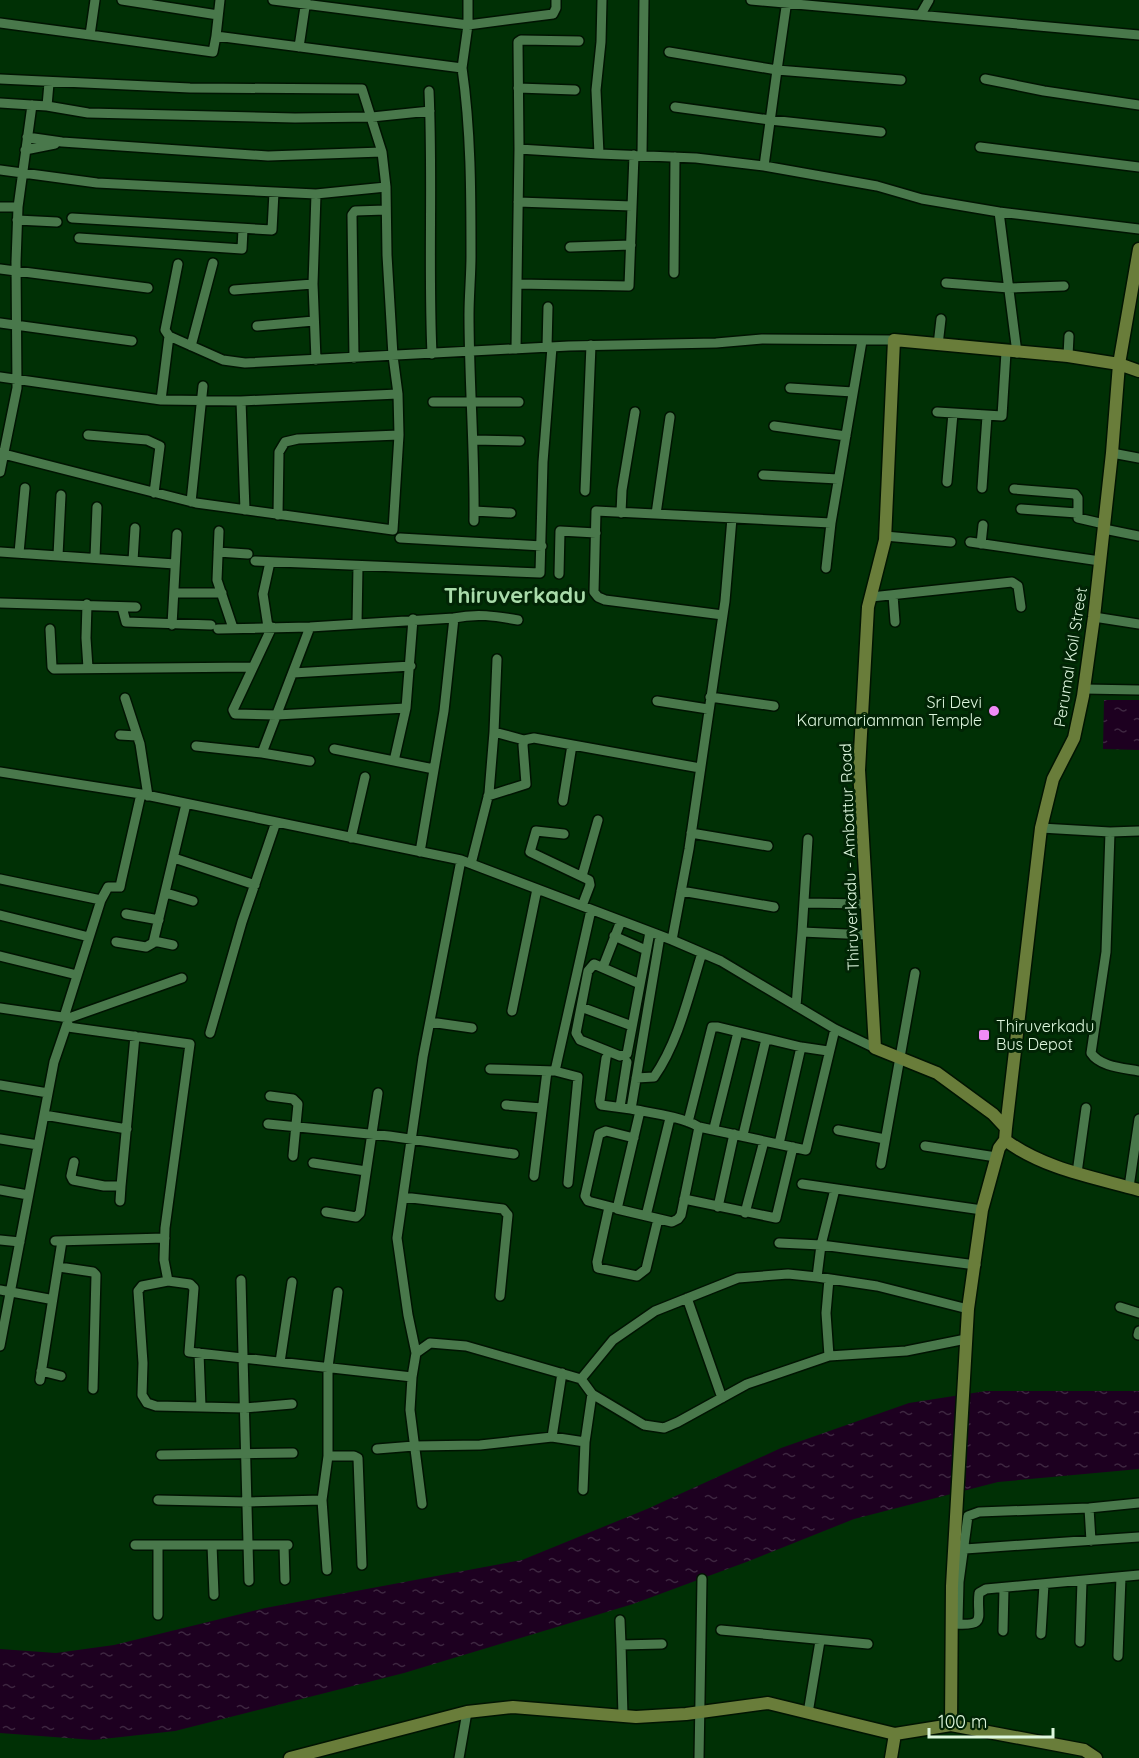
<svg xmlns="http://www.w3.org/2000/svg" width="1139" height="1758" viewBox="0 0 1139 1758" font-family="Quicksand,sans-serif">
<style>
.water{fill:url(#water-ripples)}
.lines{fill:none;stroke-linecap:round;stroke-linejoin:round}
.street-casing{stroke:#001402;stroke-width:12}
.secondary-casing{stroke:#001402;stroke-width:15}
.street{stroke:#49784b;stroke-width:9}
.secondary{stroke:#697d3a;stroke-width:12}
.poi-dot{fill:#f08bf6;stroke:#012405;stroke-width:2}
.labels{text-anchor:middle;stroke-width:6;stroke-linejoin:round;paint-order:stroke}
.street-label{font-size:16px;fill:#def7de;stroke:#012405}
.poi-label{font-size:16px;fill:#def7de;stroke:#012405;text-anchor:end}
.district-label{font-size:22px;font-weight:bold;fill:#a9dcaa;stroke:#012405}
</style>
<defs>
<pattern id="water-ripples" width="26" height="14" patternUnits="userSpaceOnUse" patternTransform="scale(1.5)"><rect width="26" height="14" fill="#1d0020"/><path d="M2 4q2-2 4 0t4 0M15 11q2-2 4 0t4 0" fill="none" stroke="#3d2640"/></pattern>
</defs>
<rect width="100%" height="100%" fill="#003005"/>
<!-- water -->
<path class="water" d="M1104 700H1139V750L1103 749Z
M986 1391H1139V1469L998 1482 854 1519 749 1561 633 1604 404 1673 175 1731 94 1740 0 1733V1649L56 1653 114 1645 265 1608 522 1560 647 1509 781 1448 909 1403Z"/>
<g class="lines">
<!-- street casing -->
<g class="street-casing">
<path id="street" d="M95 0 90 35 213 52 216 36
M122 0 218 15
M220 0 216 36 462 68 468 25V0
M273 0 468 25 553 14 556 8V0
M602 0 601 42 596 90 599 154 696 158 764 166 877 186 922 199 999 212 1017 353
M751 0 1139 35
M921 14 929 0
M0 23 90 35
M299 47 306 0
M669 52 777 70 787 0
M462 68C471 130 471 193 471 256 471 275 469 295 469 315 469 384 475 452 474 521
M0 79 190 88 362 89 382 152 386 187 387 255 393 356 398 394 399 435 393 530 196 503 0 453
M985 79 1044 91 1139 105
M518 88 575 90
M429 91C433 179 428 266 432 354
M0 103 47 106 49 83
M47 106 88 113 295 118 372 117 430 111
M675 107 770 120 881 132
M27 137 62 142 268 156 382 152
M980 147 1139 167
M519 149 518 42 521 40 579 41
M25 150 55 144
M642 155 644 0
M764 166 777 70 901 80
M0 170 97 183 316 194 386 187
M518 202 632 206
M0 207H18
M999 212 1139 229
M72 218 272 230 274 192
M17 220 57 222
M79 238 242 249 243 229
M570 247 631 245
M0 269 148 288
M674 273 675 157
M946 283 1009 288 1064 286
M313 284 316 194
M517 284 629 286 634 155
M234 290 313 284 316 360
M0 323 132 341
M257 326 314 321
M169 336 223 360 245 363 569 346 716 343 762 339 894 340
M938 345 941 319
M191 346 213 263
M547 347 548 307
M516 349 519 149 599 154
M1068 356 1069 336
M354 358 352 215 355 211 386 210
M0 377 161 400 241 401
M790 388 853 392
M161 400 169 336 165 330 178 264
M433 402H519
M937 412 1002 416 1006 352
M774 426 846 436
M88 435 147 440 160 446 154 493
M473 440 520 441
M1112 453 1139 458
M0 472 17 388 16 262 18 207 32 105
M763 475 838 479
M947 482 953 413
M982 488 987 416
M1014 489 1075 494 1078 498V518L1104 524
M585 491 591 345
M191 502 203 386
M1021 509 1077 513
M245 510 241 401 398 394
M474 511 511 513
M621 513 622 490 635 412
M656 514 670 417
M278 515 279 452 285 442 298 439 399 435
M1104 529 1139 536
M219 531 217 580 233 628
M885 536 951 542
M400 538 542 546
M970 542 1100 561
M981 544 983 525
M0 552 175 564
M218 552 248 554
M19 553 25 488
M58 556 61 495
M95 558 97 507
M133 561 135 528
M255 561 540 573 543 462 552 347
M826 568 831 523
M559 574 560 531 596 533
M174 593H222
M893 595 895 622
M871 597 1012 582 1018 586 1021 607
M0 603 136 607
M87 604 86 638 88 668
M122 607 126 622 211 625
M723 615 605 600 598 597 594 592 596 511 831 523 862 341
M1094 617 1139 624
M454 618C477 613 495 616 518 620
M357 624 358 566
M172 625 177 534
M268 627 263 594 270 562
M272 627 233 710 235 714 277 715 406 708
M50 629 52 667 54 669 253 667
M218 629 310 627 454 618 444 711 420 852
M293 673 411 666
M1084 689 1139 690
M710 697 774 706
M125 698 140 744 148 796
M657 701 708 709
M494 732 497 659
M120 735 137 736
M196 746 262 753 310 627
M334 749 434 769
M262 753 310 761
M394 761 406 708 413 619
M0 772 141 794 461 860 672 940 721 961 835 1029 875 1048
M488 796 526 784 523 745 524 740 534 738 700 768
M563 801 572 745
M1041 828 1110 832 1139 831
M1110 832 1106 952 1091 1053C1100 1067 1124 1068 1139 1071
M691 833 768 846
M564 834 536 831 530 852 589 880 590 885 582 906
M351 838 365 777
M808 839 802 932 868 935
M174 858 255 885
M471 864 489 793 494 732 524 740
M582 876 598 820
M0 879 101 900
M681 891 774 907
M166 893 193 901
M804 903 866 904
M126 914 159 920
M0 915 89 937
M614 936 646 950
M672 940 689 849 725 601 732 518
M154 941 173 945
M116 942 146 947 153 943 186 804
M0 956 77 975
M603 967 621 921
M640 984 594 964 588 971 576 1033 580 1040 620 1056 627 1054 650 932
M796 1006 802 932
M581 1007 632 1026
M0 1008 69 1018 54 1062 0 1346
M512 1011 537 889
M64 1017 101 900 108 887H120L121 882 141 794
M69 1018 182 978
M430 1022 472 1028
M68 1027 190 1044 165 1228 164 1260 168 1281 190 1284 194 1288 189 1352 412 1377 416 1353 408 1315 397 1238 423 1057 461 860
M210 1033 242 922 276 822
M606 1058 600 1101 601 1105 631 1109
M490 1069 555 1071 578 1077 568 1183
M555 1071 591 910
M636 1078 654 1077C679 1041 689 994 702 953
M0 1085 48 1093
M270 1096 293 1099 298 1104 293 1156
M506 1105 542 1108
M620 1107 627 1062
M640 1111 617 1209 672 1222 678 1219 681 1215 699 1127C683 1117 651 1113 631 1109L660 936
M44 1115 127 1129
M688 1122 712 1027H718L801 1047 828 1051
M268 1124 389 1136 514 1154
M699 1127 806 1150 835 1029
M714 1128 738 1032
M838 1130 885 1139
M743 1135 766 1039
M0 1139 38 1145
M779 1144 801 1047
M925 1146 996 1157
M74 1162 71 1176 73 1180 104 1186H121L135 1036
M313 1163 366 1171
M881 1164 915 973
M1077 1173 1086 1108
M534 1176 547 1071
M802 1184 982 1210
M1129 1187 1139 1119
M835 1189 821 1245 976 1265
M0 1190 28 1195
M403 1197 503 1209 508 1215 500 1296
M684 1199 776 1218 793 1147
M120 1201 121 1186
M609 1207 597 1262 598 1268 637 1276 646 1269 658 1219
M718 1207 734 1134
M615 1208 588 1201 585 1196 599 1134 606 1131 634 1138
M326 1212 356 1217 360 1213 378 1093
M745 1213 764 1141
M646 1216 670 1118
M0 1240 20 1242
M55 1241 165 1238
M779 1243 821 1245 817 1277
M59 1267 93 1272 96 1275 93 1389
M829 1279 826 1313 829 1356
M241 1280 249 1581
M168 1281 142 1286 138 1291 143 1363 142 1395 147 1403 156 1406 245 1408 292 1404
M0 1290 49 1299
M687 1298 722 1398
M1120 1307 1139 1313
M1138 1335 1139 1331
M199 1353 201 1407
M416 1353 430 1343 466 1346 581 1379 613 1340 655 1311 738 1278 788 1274 817 1277 877 1286 968 1309
M280 1362 292 1282
M41 1371 61 1376
M412 1377 410 1410 422 1504
M581 1379 592 1394 644 1425 664 1428 678 1422 747 1384 829 1356 906 1351 966 1339
M40 1380 62 1241
M552 1437 562 1373
M377 1449 414 1446 480 1445 552 1437 585 1442
M161 1455 293 1453
M328 1456H354L358 1458 362 1565
M583 1490 585 1442 592 1394
M158 1500 247 1502 322 1500
M1089 1508 1091 1541
M135 1545H288
M212 1545 214 1595
M284 1545 285 1580
M965 1549 1139 1537
M327 1570 322 1500 328 1456V1367L338 1292
M158 1615V1545
M620 1620 621 1645
M952 1624H956L958 1621 959 1582 968 1516 979 1512 1089 1508 1139 1503
M956 1624C988 1626 976 1617 979 1593L986 1589 1139 1575
M721 1630 868 1644
M1003 1631 1004 1588
M1041 1634 1044 1584
M1080 1642 1082 1581
M1118 1656 1121 1577
M808 1713 820 1641
M623 1716 621 1645 662 1644
M459 1758 467 1712
M699 1758 702 1579"/>
</g>
<!-- secondary casing -->
<g class="secondary-casing">
<path id="secondary" d="M1139 371 1119 364 1068 356 894 340 885 540 868 607 859 770 875 1048 937 1073 993 1114 1006 1128 1005 1140C1044 1169 1093 1177 1139 1190
M1006 1128 1041 828 1053 779 1074 738 1083 696 1094 617 1112 453 1119 364 1139 249
M951 1725 952 1586 968 1309 982 1210 999 1148 1005 1140
M290 1758 467 1712 513 1707 636 1717 686 1714 768 1703 895 1734 951 1725 1084 1750 1096 1758
M891 1758 895 1734"/>
</g>
<!-- street -->
<use href="#street" class="street"/>
<!-- secondary -->
<use href="#secondary" class="secondary"/>
</g>
<!-- markers -->
<g class="poi-dot">
<circle cx="994" cy="711" r="6"/>
<rect x="978" y="1029" width="12" height="12" rx="3"/>
</g>
<g class="labels">
<!-- street labels -->
<g class="street-label">
<text transform="translate(1070 657) rotate(-81)" y="6">Perumal Koil Street</text>
<text transform="translate(849 857) rotate(-92)" y="6">Thiruverkadu - Ambattur Road</text>
</g>
<!-- poi labels -->
<g class="poi-label">
<text x="982" y="708">Sri Devi<tspan x="982" dy="18">Karumariamman Temple</tspan></text>
<text x="996" y="1032" text-anchor="start">Thiruverkadu<tspan x="996" dy="18">Bus Depot</tspan></text>
</g>
<!-- district labels -->
<g class="district-label">
<text x="515" y="603">Thiruverkadu</text>
</g>
</g>
<!-- scale -->
<path d="M929 1728v9h124v-9" fill="none" stroke="#def7de" stroke-width="3"/>
<text x="938" y="1728" font-size="18" fill="#def7de" stroke="#012405" stroke-width="4.5" paint-order="stroke">100 m</text>
</svg>
